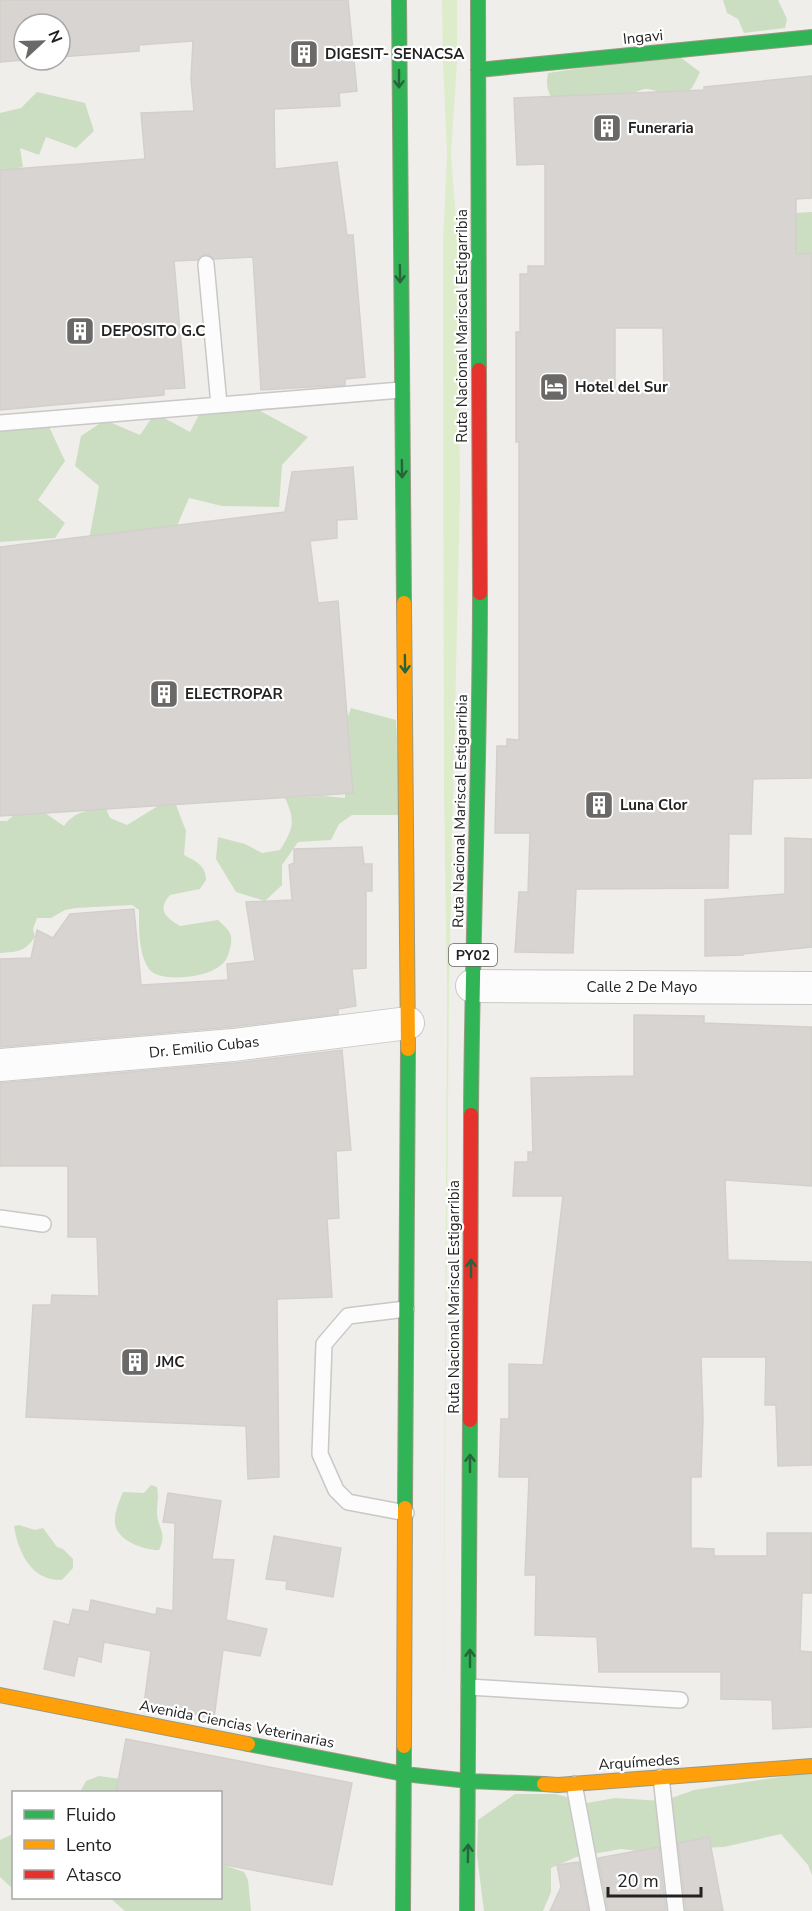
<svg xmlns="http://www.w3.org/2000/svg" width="812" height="1911" viewBox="0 0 812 1911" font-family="'Nunito Sans',sans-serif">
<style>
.grass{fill:#ddeccb}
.forest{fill:#cbdec1}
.building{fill:#d7d4d2;stroke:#d3d0cc;stroke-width:1.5;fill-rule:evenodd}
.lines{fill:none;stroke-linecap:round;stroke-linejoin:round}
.lane-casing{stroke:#c9c8c7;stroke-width:18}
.street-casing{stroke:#c9c8c7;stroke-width:34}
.fast-casing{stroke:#999a82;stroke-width:16}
.slow-casing{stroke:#999a82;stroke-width:16}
.jam-casing{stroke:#999a82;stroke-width:16}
.lane{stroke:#fdfcfc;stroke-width:15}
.street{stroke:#fdfcfc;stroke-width:32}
.fast{stroke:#30b455;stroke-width:14}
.slow{stroke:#ff9f0a;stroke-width:14}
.jam{stroke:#e5322d;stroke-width:14}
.oneway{stroke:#286439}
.labels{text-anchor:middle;stroke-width:4.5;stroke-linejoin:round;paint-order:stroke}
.shield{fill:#fff;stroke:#646464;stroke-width:1.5}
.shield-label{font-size:14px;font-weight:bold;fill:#222}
.street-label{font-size:15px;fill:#222;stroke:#fff}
.poi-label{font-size:15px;font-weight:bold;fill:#222;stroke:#fff;text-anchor:start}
</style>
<rect width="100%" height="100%" fill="#f0eeeb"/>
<!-- grass -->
<path class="grass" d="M442 0H457V63L451 154 458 245 460 492 449 992 443 1729 447 992 444 793 443 244 447 154 443 61Z"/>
<!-- forest -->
<path class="forest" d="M723 0H778L787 19 785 28 744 33 738 19 727 13Z
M676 54 700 72C694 85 686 105 667 97 660 94 654 88 645 89 636 90 596 113 585 118 564 106 542 102 548 73Z
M37 92 85 103 94 131 76 148 46 137 39 155 20 148 23 167 0 171V113L21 108Z
M812 212V260L796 255 795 213Z
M246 403 308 437 282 465 279 507 222 506 189 498 177 526 85 561 99 486 75 466 81 436 105 420 140 435 155 413 190 432 203 407Z
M45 418 65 461 38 500 65 523 55 538 0 542V433L2 425Z
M351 708 396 720 401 815H352L339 824 331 840 298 842 282 865V885L265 901 236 892 216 859 218 837 245 844 262 853 280 850C293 829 296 822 285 798L324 796 345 798V782L339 722 348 716Z
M176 805 186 831 184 855C195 861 206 865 206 880L200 889 170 895C157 910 165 917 180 926L218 920C231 932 234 934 229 952 227 960 223 965 215 969 203 977 159 983 149 969 138 953 139 928 139 910L132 905 76 908 65 910 51 918H37L33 929 35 937C23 953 19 951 0 953V821H7L14 815 45 813 64 826C75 811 88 810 106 809L110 818 127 825 158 806Z
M151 1485 157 1487C159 1496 157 1503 157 1512 157 1528 168 1532 159 1550 145 1550 124 1543 117 1530 111 1519 119 1502 123 1492L144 1493Z
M19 1525 35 1530 43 1528 57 1547 63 1549 73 1559V1568L62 1580C31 1581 18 1552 14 1526Z
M812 1772V1875L808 1865 781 1834 724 1847 677 1849 657 1853 621 1849 576 1857 551 1868V1892L543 1911H484L477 1856 478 1820 515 1794H556L587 1803 615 1798 663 1801 694 1790Z
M99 1776 121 1779 134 1785 137 1792H80L86 1781Z
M13 1834V1889L0 1877V1840Z
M221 1864 244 1872 248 1880 251 1911H125L110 1898H220Z"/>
<!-- building -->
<path class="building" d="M0 0H348L357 91 339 93 340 106 274 109 275 169 337 162 347 235H353L365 377 345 379V385L261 390 253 257 214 259 206 254 197 260 174 261 185 388 164 389V395L0 410V170L145 159 141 113 194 111 191 79 193 41 139 45V51L60 57V24H24V60L0 62Z
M812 76V198L796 199V254L812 253V778L753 779 751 834H729L728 888 576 889 573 953 515 952 519 892H528L530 833H495L497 746H507V739L519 740V442H516V332H520V274H528V266H545V164L517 165 514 98 704 90V87ZM615 328H663L664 390 615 391Z
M353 467 357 519 337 520V538L310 541 318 603 338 601 353 793 0 816V547L285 512 292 472Z
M785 838 812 839V947L743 954V955L705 956V900L785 894Z
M362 847 364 864H372V891H366V968L352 969 356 1006 338 1009V1014L231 1027 0 1047V959L31 958 37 930 53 938 70 914 134 909 141 985 228 980 227 964 255 961 246 902 292 900 289 865 294 863V849Z
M634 1015 704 1016V1023L812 1027V1186L725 1180 728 1260 812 1262V1465L778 1466 776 1405H765L766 1357H701L703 1418 701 1477H691V1548L714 1549V1556H767V1533H812V1593H802L800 1651 812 1652V1727L773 1729 772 1700 721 1699V1672H599L597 1637 535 1635 536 1575H525L529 1477H499L501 1419H509V1364L543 1365 563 1196H513L515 1162H528V1152H533L531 1078 634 1076Z
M342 1050 351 1150 336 1151 339 1218 327 1219 332 1297 277 1299 279 1477 248 1479 246 1426 26 1417 33 1305H51L52 1295 99 1296 97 1237H68V1166H0V1083L235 1063Z
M168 1493 221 1501 212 1559 234 1560 226 1620 267 1629 260 1656 223 1650 214 1718 144 1704 151 1651 104 1642 101 1662 78 1656 74 1676 44 1669 54 1621 69 1625 73 1609 89 1612 91 1600 156 1615 157 1608 173 1611 175 1523 163 1522Z
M274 1536 341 1548 333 1597 286 1589 287 1581 266 1579Z
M126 1739 352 1783 332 1885 220 1864V1792H116Z
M709 1837 723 1911H686L678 1843Z
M659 1847 666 1911H608L598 1858Z
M579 1862 588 1911H550L561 1887 557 1865Z"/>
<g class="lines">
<!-- lane casing -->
<g class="lane-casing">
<path id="lane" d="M206 264 219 405
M0 423 401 390
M0 1218 43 1224
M406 1513 348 1502 336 1490 320 1454 324 1344 348 1316 406 1309
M469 1687 680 1700
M661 1777 676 1911
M574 1784 598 1911"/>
</g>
<!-- street casing -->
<g class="street-casing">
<path id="street" d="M472 986 812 988
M0 1065 233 1045 408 1023"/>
</g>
<!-- fast casing -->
<g class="fast-casing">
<path id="fast" d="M399 0 404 603
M478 0 479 370
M478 70 812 37
M471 1115C472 941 480 767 480 593
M405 1508 408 1049
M248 1744 404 1774 469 1781 544 1784
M403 1911 404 1746
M467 1911 470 1420"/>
</g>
<!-- slow casing -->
<g class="slow-casing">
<path id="slow" d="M404 603 408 1049
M0 1695 248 1744
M404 1746 405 1508
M544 1784 558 1785 812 1766"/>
</g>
<!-- jam casing -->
<g class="jam-casing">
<path id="jam" d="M479 370 480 593
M470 1420 471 1115"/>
</g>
<!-- lane -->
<use href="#lane" class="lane"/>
<!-- street -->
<use href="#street" class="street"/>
<!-- fast -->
<use href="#fast" class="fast"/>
<!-- slow -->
<use href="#slow" class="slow"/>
<!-- jam -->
<use href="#jam" class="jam"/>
</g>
<!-- one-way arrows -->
<defs><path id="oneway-shaft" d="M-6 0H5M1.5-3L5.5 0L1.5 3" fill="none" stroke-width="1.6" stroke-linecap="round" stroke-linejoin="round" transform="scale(1.5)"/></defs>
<g class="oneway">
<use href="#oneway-shaft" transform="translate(399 79) rotate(90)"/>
<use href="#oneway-shaft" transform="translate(400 274) rotate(89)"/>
<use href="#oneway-shaft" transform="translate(402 469) rotate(89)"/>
<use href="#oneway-shaft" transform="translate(405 664) rotate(89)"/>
<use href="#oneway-shaft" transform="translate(471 1268) rotate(-90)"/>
<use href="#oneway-shaft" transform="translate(470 1463) rotate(-90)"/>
<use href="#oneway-shaft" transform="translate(470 1658) rotate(-90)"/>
<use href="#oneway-shaft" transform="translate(468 1853) rotate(-89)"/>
</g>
<!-- icons -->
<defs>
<g id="building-square" transform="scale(1.5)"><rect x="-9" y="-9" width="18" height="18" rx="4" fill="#6a6968" stroke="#fff"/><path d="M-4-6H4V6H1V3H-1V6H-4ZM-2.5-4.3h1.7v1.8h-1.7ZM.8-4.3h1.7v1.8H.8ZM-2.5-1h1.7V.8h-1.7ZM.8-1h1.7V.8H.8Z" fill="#fff"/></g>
<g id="hotel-square" transform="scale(1.5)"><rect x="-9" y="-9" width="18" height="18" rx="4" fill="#6a6968" stroke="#fff"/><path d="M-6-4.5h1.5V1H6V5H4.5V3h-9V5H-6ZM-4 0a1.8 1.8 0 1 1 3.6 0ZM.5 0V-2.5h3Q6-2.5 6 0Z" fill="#fff"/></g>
</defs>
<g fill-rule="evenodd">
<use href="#building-square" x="304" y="54"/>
<use href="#building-square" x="607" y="128"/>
<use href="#building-square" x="80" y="331"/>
<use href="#hotel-square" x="554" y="387"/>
<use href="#building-square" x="164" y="694"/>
<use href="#building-square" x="599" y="805"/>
<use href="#building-square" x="135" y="1362"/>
</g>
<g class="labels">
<!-- shield labels -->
<rect class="shield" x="449" y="944" width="48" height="22" rx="4.5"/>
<g class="shield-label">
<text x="473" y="960">PY02</text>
</g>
<!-- street labels -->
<g class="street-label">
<text transform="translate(643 37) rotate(-6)" y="5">Ingavi</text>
<text transform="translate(462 326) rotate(-90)" y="5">Ruta Nacional Mariscal Estigarribia</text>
<text transform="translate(460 811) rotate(-89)" y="5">Ruta Nacional Mariscal Estigarribia</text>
<text x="642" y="992">Calle 2 De Mayo</text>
<text transform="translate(204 1047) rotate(-6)" y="5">Dr. Emilio Cubas</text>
<text transform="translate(454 1297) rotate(-90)" y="5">Ruta Nacional Mariscal Estigarribia</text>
<text transform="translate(237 1724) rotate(11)" y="5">Avenida Ciencias Veterinarias</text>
<text transform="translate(639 1762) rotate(-4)" y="5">Arquímedes</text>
</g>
<!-- poi labels -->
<g class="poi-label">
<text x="325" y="59">DIGESIT- SENACSA</text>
<text x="628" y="133">Funeraria</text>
<text x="101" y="336">DEPOSITO G.C</text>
<text x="575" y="392">Hotel del Sur</text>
<text x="185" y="699">ELECTROPAR</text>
<text x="620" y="810">Luna Clor</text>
<text x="156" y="1367">JMC</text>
</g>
</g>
<!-- legend -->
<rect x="12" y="1791" width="210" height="108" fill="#ffffff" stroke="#a7a7a7" stroke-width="1.5"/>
<rect x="24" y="1810" width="30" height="9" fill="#30b455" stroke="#a7a7a7" stroke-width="1.5"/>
<text x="66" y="1821" font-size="18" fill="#222222">Fluido</text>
<rect x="24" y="1840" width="30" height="9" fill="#ff9f0a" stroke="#a7a7a7" stroke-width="1.5"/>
<text x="66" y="1851" font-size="18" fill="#222222">Lento</text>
<rect x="24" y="1870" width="30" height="9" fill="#e5322d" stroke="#a7a7a7" stroke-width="1.5"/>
<text x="66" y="1881" font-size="18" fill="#222222">Atasco</text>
<!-- north arrow -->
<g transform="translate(42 42) rotate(68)"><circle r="28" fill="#ffffff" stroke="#a7a7a7" stroke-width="1.5"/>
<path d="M0-4.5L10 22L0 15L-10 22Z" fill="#6a6968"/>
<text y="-9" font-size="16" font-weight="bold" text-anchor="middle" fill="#222222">N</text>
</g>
<!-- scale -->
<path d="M608 1887v9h93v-9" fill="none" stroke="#222222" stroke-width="3"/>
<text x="617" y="1887" font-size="18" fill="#222222" stroke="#ffffff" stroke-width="4.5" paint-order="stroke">20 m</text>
</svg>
